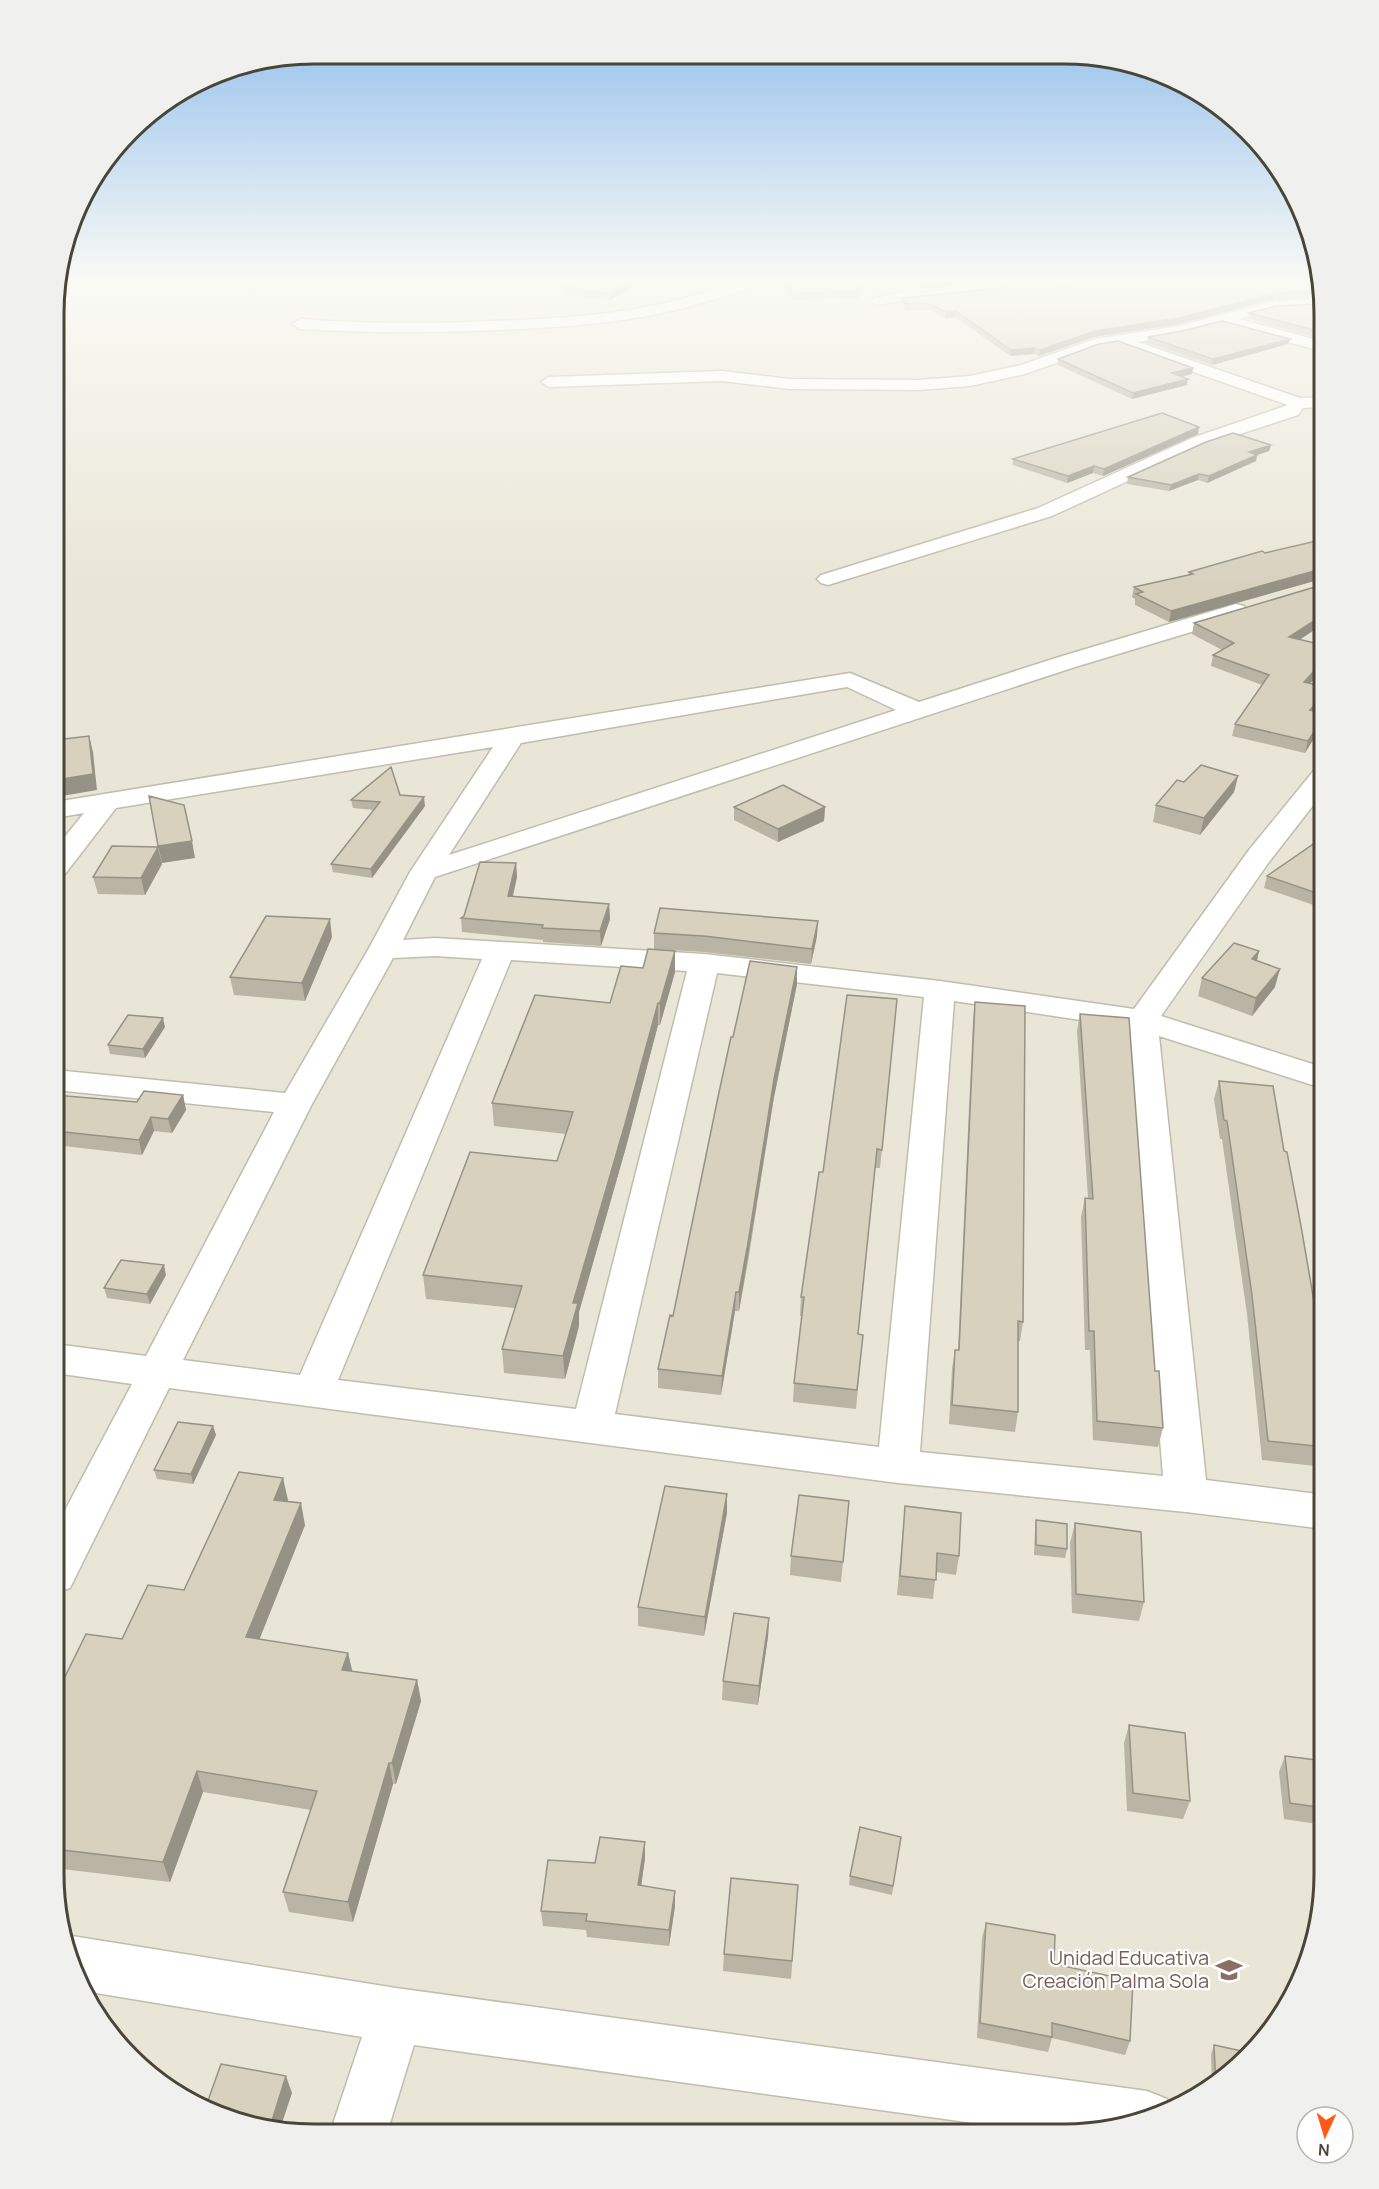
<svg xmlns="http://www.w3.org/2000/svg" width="1379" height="2189" viewBox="0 0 1379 2189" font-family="Manrope,sans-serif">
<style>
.residential{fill:#e9e6d7}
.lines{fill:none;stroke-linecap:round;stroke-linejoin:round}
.minor-casing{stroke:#c1bdab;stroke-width:3}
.minor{fill:#fff;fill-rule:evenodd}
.wall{fill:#b9b4a3}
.shaded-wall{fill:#969285}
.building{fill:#d7d1be;stroke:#969285;stroke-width:1.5}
.labels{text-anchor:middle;stroke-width:4.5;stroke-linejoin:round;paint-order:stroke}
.near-education-label{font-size:20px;fill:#785e54;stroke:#fff;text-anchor:end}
.rim{fill:none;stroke:#494537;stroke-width:3}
</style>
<rect width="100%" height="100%" fill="#f5f3e9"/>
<!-- residential -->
<path class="residential" d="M57 278H1318L1325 315 1324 1892 1311 1959 1271 2033 1223 2081 1164 2115 1065 2135 281 2133 215 2115 156 2081 108 2033 74 1974 54 1874Z"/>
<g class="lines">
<!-- minor casing -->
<g class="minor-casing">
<path id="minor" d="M744 278H763C754 289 731 294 718 298 646 322 572 327 497 330 431 333 366 333 300 329L292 324 300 319C364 324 428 324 493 321 579 318 664 312 744 278Z
M887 278H904L922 289 997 283 1004 287 997 291 919 298 879 305 874 304 872 301 874 298 906 292Z
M1048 278H1064L1072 286 1065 290 1060 289Z
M1121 278H1135V284L1128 288 1123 287Z
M1322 299 1323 307 1275 309 1239 319 1325 342V352L1221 324 1180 335 1138 342 1300 398 1325 397V407L1303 408 1298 415 1204 446 1052 516 828 585 821 583 817 579 821 575 1038 508 1192 438 1288 405 1117 345 1098 348 1025 374 970 386 919 390 790 389 722 381 549 387 541 382 549 377 722 371 790 379 919 380 970 376 1021 365 1095 339 1179 326 1275 301Z
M1236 604 1244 606 1247 611 1244 616 1075 667 435 877 403 940 435 938 704 954 940 981 1134 1009 1249 850 1316 768 1325 765V790L1269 862 1161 1016 1325 1068V1089L1159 1036 1206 1480 1325 1495V1529L1186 1512 898 1483 169 1388 70 1588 54 1593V1531L132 1384 55 1373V1344L146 1356 274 1112 55 1090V1070L285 1093 368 950 410 872 493 747 116 808 65 874 55 876V849L84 813 55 818V802L850 673 919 702 1059 657ZM847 687 896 710 449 855 521 743ZM435 956 482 959 300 1375 183 1360 312 1104 393 958ZM511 960 687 971 576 1409 338 1380ZM717 973 924 997 879 1447 615 1414ZM954 1001 1127 1027 1163 1476 920 1452Z
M72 1936 396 1988 1147 2091 1167 2099 1172 2111 1164 2115 1059 2135 414 2045 387 2133H330L362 2037 84 1991 74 1974 67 1939Z"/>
</g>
<!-- minor -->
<use href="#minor" class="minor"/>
</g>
<!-- wall -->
<path class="wall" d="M583 278H649L610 300 565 294V288Z
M709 278H738L731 280Z
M760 278H858L859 298 793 300 782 284H760Z
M908 278H1052L1060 286H1067L1071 283 1066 278H1122L1123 284H1130L1136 281 1137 278H1318L1321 297 1274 299 1179 324 1094 337 1039 356 1034 354 1010 356 955 317 945 318 929 310H906L902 303V298L998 288 1002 284 997 281 923 287Z
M1249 313 1325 315V340L1248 319Z
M1148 337 1290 339 1288 344 1212 365 1147 343Z
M1058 359 1193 368 1192 374 1182 377 1187 385 1132 399 1058 365Z
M1198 434 1103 476 1093 473 1067 483 1013 465V459Z
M1271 445 1269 451 1257 455 1256 461 1207 483 1198 480 1169 491 1127 484 1128 477Z
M1325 539V578L1169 622 1135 605V599L1132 597 1134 587 1188 575 1189 572Z
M1325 584V623L1300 639 1320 656 1325 657 1323 669 1310 683 1325 687V700L1315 712 1322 725 1305 753 1232 736 1235 724 1262 685 1211 666 1213 655 1222 650 1192 634 1194 623Z
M1238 776 1234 792 1200 835 1153 822 1156 805 1184 782Z
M400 795 425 806 372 878 333 872 331 864 374 810 353 808 351 800Z
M734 807H825L824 821 778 842 734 820Z
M1325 836V909L1264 888 1267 876Z
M516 863 517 877 513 897 609 904 610 919 601 946 543 942V940L462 932 461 918 464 916Z
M162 864 145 895 98 894 93 877Z
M654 933 817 936 811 964 704 952 654 949Z
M332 937 305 1001 234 995 230 977Z
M1259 951 1257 961 1275 987 1252 1016 1198 996 1202 978Z
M797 967V984L774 1097 748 1262 739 1311H735L721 1395 658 1388V1369L673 1316 733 1037Z
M675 972 660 1025H658L626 1147 579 1312V1326L565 1379 504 1373 502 1349 515 1308 426 1299 423 1275 557 1161 566 1134 494 1126 492 1103 610 1003Z
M897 999 880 1168H875L858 1334 863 1335 856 1409 793 1402 794 1383 802 1316H800L801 1297 823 1172Z
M975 1002 1023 1322 1020 1341H1018V1412L1015 1432 949 1424 952 1369 955 1350H958L973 1020Z
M1080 1014 1155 1371 1163 1428 1158 1447 1093 1440 1090 1350H1085L1081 1217 1085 1198H1088L1077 1031Z
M165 1027 145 1058 110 1054 108 1045Z
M1219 1081 1284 1151 1323 1354 1320 1360 1325 1383V1467L1262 1460 1247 1314 1222 1139H1220L1214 1099Z
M55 1095 137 1102 183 1095 186 1110 172 1133 154 1131 142 1155 55 1145Z
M166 1275 150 1304 107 1298 104 1288Z
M213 1426 216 1435 193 1484 157 1479 154 1470Z
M288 1500 287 1502 305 1525 259 1639 348 1653 352 1672 417 1680 421 1701 396 1784H393L353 1922 289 1912 283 1892 311 1810 203 1792 170 1882 54 1868V1699L122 1639 184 1590Z
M849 1501 841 1582 790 1575 791 1556Z
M905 1506 959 1556 956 1575 936 1572 933 1599 897 1595Z
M727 1513 704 1636 638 1626V1607Z
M1036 1520 1067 1549 1065 1558 1034 1555 1035 1529Z
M1075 1523 1144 1602 1139 1621 1072 1613 1070 1543Z
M1323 1589 1325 1590V1633L1319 1599Z
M769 1618 768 1637 758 1705 722 1700 723 1681Z
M1129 1725 1190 1801 1183 1819 1127 1811 1124 1743Z
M1324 1730V1755L1322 1736Z
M1285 1756 1324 1761V1825L1284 1819 1279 1772Z
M901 1837 892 1895 849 1885 850 1876Z
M645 1842V1858L641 1886 675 1906 669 1946 587 1937 586 1930 543 1926 541 1911 595 1863Z
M798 1885 791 1979 723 1971 724 1954Z
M986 1923 1054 1964 1130 2041 1125 2055 1052 2038 1048 2052 977 2038 982 1938Z
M1214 2045 1223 2081 1212 2087 1211 2054Z"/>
<!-- shaded-wall -->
<path class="shaded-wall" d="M638 278H649L610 300V294Z
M964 278H997V281L923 287V281Z
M1276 293 1274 299 1179 324 1094 337 1039 356 1040 350 1095 331Z
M956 311 955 317 945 318 946 312Z
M1290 339 1288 344 1212 365 1213 359Z
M1034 348V354L1010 356 1011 350Z
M1193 368 1192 374 1171 379 1172 373Z
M1188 379 1187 385 1132 399 1133 393Z
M1199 427 1198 434 1103 476 1104 469Z
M1271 445 1269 451 1257 455 1256 461 1207 483 1209 476 1249 452Z
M1094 466 1093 473 1067 483 1068 476Z
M1199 474 1198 480 1169 491 1171 485Z
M1325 568V578L1169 622 1171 611Z
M1325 614V623L1287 648 1289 637Z
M1323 645 1320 656 1315 655Z
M1325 659 1323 669 1302 693 1304 682Z
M1325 692V700L1307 722 1310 710Z
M1325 715 1322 725 1305 753 1308 741Z
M89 736 93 752 97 790 56 797V780Z
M1238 776 1234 792 1200 835 1204 818Z
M424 797 425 806 372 878 371 869Z
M825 807 824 821 778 842V829Z
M192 841 195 858 162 863 158 846Z
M158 847 162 864 145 895 141 878Z
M516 863 517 877 509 911 508 896Z
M609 904 610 919 601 946 600 931Z
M330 919 332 937 305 1001 302 983Z
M818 921 817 936 811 964 812 949Z
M675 951V972L660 1025V1003Z
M1259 951 1255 969 1252 959Z
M797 967V984L774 1097 739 1311V1292L774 1079Z
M1280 969 1275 987 1252 1016 1256 998Z
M658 1003V1025L626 1147 579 1312V1326L565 1379 563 1356 573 1303Z
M163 1018 165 1027 145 1058 143 1049Z
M183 1095 186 1110 172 1133 168 1119Z
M151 1117 154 1131 142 1155 139 1140Z
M164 1265 166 1275 150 1304 147 1294Z
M736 1292 735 1311 721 1395 722 1376Z
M213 1426 216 1435 193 1484 191 1474Z
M283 1478 288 1500 279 1521 274 1500Z
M727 1494V1513L704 1636 705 1617Z
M301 1503 305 1525 252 1658 246 1637Z
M769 1618 768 1637 758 1705 759 1686Z
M348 1653 353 1674 342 1670Z
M417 1680 421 1701 396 1784 392 1763Z
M389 1763 393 1784 353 1922 348 1902Z
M197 1771 203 1792 170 1882 163 1862Z
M645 1842V1858L639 1901 638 1885Z
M675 1891V1906L669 1946V1930Z
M103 2022 110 2035 102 2024Z
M286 2076 292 2093 279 2132 269 2130Z"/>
<!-- building -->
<path class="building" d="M583 278H638L610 294 565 288Z
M782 278H858L859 291 793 294Z
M918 278H964L923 281Z
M1002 278H1052L1060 286H1067L1075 281 1072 278H1122L1123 284H1130L1137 280V278H1318L1320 291 1276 293 1179 318 1095 331 1040 350 1034 348 1011 350 956 311 946 312 930 304H906L902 298 998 288 1007 281Z
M1323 304 1325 315V333L1249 313 1276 306Z
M1222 321 1290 339 1213 359 1148 337 1182 331Z
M1118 341 1193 368 1172 373 1188 379 1133 393 1058 359 1099 344Z
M1162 413 1199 427 1104 469 1094 466 1068 476 1013 459Z
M1233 433 1271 445 1249 452 1257 455 1209 476 1199 474 1171 485 1128 477 1206 442Z
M1325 539V568L1171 611 1136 594 1143 592 1134 587 1193 574 1189 572 1262 551 1265 553Z
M1325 584V614L1289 637 1323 645 1315 655 1325 657V659L1304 682 1325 687V692L1310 710 1325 714V715L1308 741 1235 724 1269 675 1213 655 1234 643 1194 623Z
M89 736 93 774 56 780V740Z
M1201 765 1238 776 1204 818 1156 805 1177 780 1184 782Z
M391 767 400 795 424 797 371 869 331 864 380 802 351 800Z
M783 785 825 807 778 829 734 807Z
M149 796 184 805 192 841 158 846Z
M1325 836V896L1267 876Z
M112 846 158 847 141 878 93 877Z
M480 862 516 863 508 896 609 904 600 931 542 928 543 925 461 918 464 916Z
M660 908 818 921 812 949 704 936 654 933Z
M266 916 330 919 302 983 230 977Z
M1234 943 1259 951 1252 959 1280 969 1256 998 1202 978Z
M648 949 675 951 660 1003H658L625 1124 573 1303H578L563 1356 502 1349 522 1286 423 1275 470 1152 557 1161 573 1112 492 1103 535 995 610 1003 621 966 643 968Z
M750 961 797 967 774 1079 748 1243 739 1292H736L722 1376 658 1369 670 1315 673 1316 718 1097 731 1037H733Z
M847 995 897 999 882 1150 877 1149 858 1334 863 1335 857 1390 794 1383 804 1297H801L819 1172H823Z
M975 1002 1025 1006 1023 1322 1018 1321V1412L952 1405 955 1350H959Z
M1080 1014 1129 1018 1155 1371H1159L1163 1428 1097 1421 1094 1331H1089L1085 1198 1093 1199Z
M128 1015 163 1018 143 1049 108 1045Z
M1219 1081 1273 1086 1284 1151 1287 1152 1301 1226 1323 1354H1319L1325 1383V1447L1268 1441 1252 1295 1227 1121 1224 1120Z
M144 1091 183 1095 168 1119 151 1117 139 1140 55 1131V1095L137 1102Z
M121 1260 164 1265 147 1294 104 1288Z
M178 1422 213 1426 191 1474 154 1470Z
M239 1472 283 1478 274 1500 301 1503 246 1637 348 1653 342 1670 417 1680 392 1763H389L348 1902 283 1892 317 1791 197 1771 163 1862 54 1849V1699L86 1634 122 1639 148 1585 184 1590Z
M665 1486 727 1494 705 1617 638 1607Z
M799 1495 849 1501 843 1562 791 1556Z
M905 1506 961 1513 959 1556 937 1553 936 1580 900 1576Z
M1036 1520 1067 1524V1549L1036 1545Z
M1075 1523 1141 1532 1144 1602 1076 1594Z
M734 1613 769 1618 759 1686 723 1681Z
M1129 1725 1185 1733 1190 1801 1133 1793Z
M1285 1756 1324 1761V1808L1290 1803Z
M860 1827 901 1837 893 1886 850 1876Z
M600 1837 645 1842 638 1885 675 1891 669 1930 586 1921 587 1914 541 1911 548 1860 595 1863Z
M731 1878 798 1885 792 1961 724 1954Z
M986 1923 1055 1935 1054 1964 1133 1981 1130 2041 1052 2023V2037L980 2023Z
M1214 2045 1251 2053 1223 2081 1216 2085Z
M221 2064 286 2076 269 2130 215 2115 205 2109Z
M642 2126 681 2134H641Z"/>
<!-- sky -->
<linearGradient id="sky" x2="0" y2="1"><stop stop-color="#8dbcec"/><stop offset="0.48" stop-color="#fafaf5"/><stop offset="1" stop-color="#fafaf5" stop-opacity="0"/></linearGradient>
<rect width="1379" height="584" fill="url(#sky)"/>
<!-- icons -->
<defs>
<g id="school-bare" transform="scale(2.07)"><path d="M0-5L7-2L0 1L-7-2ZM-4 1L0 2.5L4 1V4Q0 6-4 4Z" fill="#8d6e63" stroke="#fff" stroke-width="2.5" paint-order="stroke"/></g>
</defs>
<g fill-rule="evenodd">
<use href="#school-bare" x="1229" y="1970"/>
</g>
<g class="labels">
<!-- near-education labels -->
<g class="near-education-label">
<text x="1209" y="1965">Unidad Educativa<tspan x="1209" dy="23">Creación Palma Sola</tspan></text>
</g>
</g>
<!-- crop -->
<path d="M0 0H1379V2189H0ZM314 64H1064A250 250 0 0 1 1314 314V1874A250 250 0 0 1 1064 2124H314A250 250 0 0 1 64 1874V314A250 250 0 0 1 314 64Z" fill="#f0f0ef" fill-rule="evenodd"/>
<path class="rim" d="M314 64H1064A250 250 0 0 1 1314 314V1874A250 250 0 0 1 1064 2124H314A250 250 0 0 1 64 1874V314A250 250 0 0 1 314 64Z"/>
<!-- north arrow -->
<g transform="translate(1325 2135) rotate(184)"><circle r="28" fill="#ffffff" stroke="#b6b5af" stroke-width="1.5"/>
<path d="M0-4.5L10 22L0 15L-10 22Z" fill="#ff5916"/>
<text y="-9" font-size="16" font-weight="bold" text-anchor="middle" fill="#494537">N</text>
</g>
</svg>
